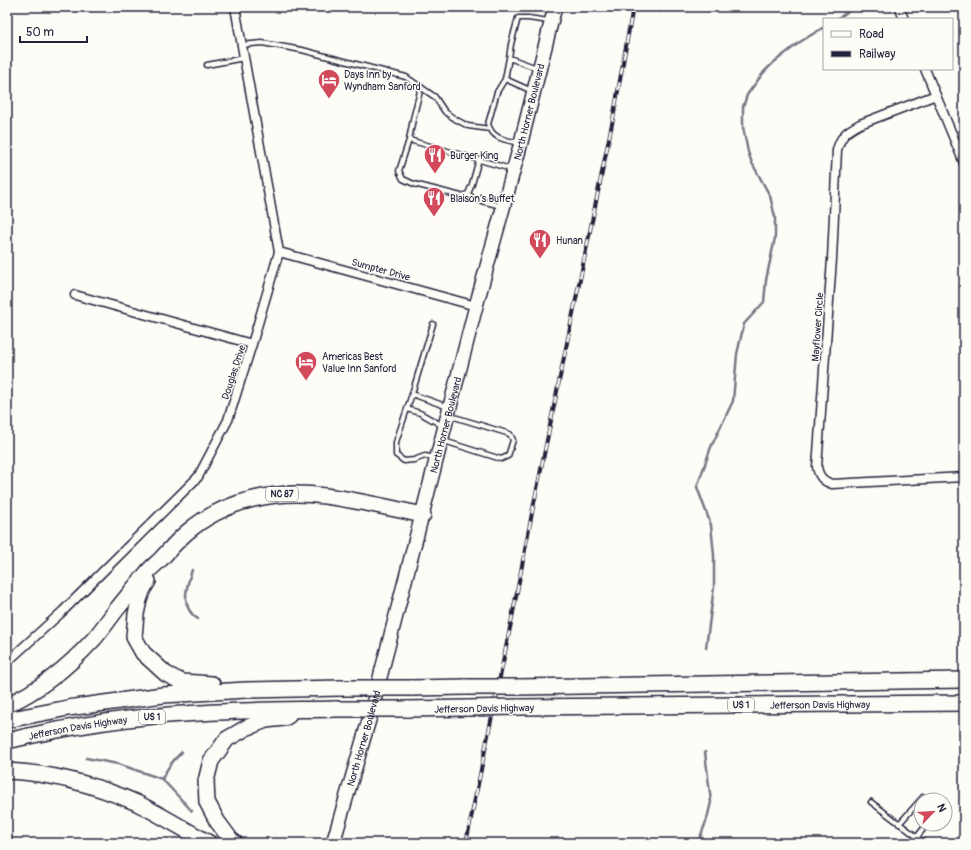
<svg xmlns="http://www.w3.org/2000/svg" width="971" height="850" viewBox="0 0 971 850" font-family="Pangolin,sans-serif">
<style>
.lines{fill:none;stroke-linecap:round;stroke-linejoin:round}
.stream{stroke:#787885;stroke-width:2.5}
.service-casing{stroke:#22223b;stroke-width:7}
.minor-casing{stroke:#22223b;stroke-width:11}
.primary-casing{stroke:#22223b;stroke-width:16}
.motorway-casing{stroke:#22223b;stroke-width:18}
.service{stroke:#fdfcf7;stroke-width:4}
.minor{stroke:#fdfcf7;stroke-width:8}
.primary{stroke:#fdfcf7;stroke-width:13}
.motorway{stroke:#fdfcf7;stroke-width:15}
.rail-casing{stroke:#22223b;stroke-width:4}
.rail{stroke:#fdfcf7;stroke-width:2.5;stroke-dasharray:8;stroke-linecap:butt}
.motorway-bridge-casing{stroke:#22223b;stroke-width:18;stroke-linecap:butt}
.motorway-bridge{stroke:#fdfcf7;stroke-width:15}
.labels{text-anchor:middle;stroke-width:3;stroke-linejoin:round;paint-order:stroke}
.shield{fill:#fdfcf7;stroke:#646373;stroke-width:1}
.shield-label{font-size:9px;font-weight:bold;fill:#22223b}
.poi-label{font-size:10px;fill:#22223b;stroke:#fdfcf7;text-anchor:start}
.street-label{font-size:10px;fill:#22223b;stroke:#fdfcf7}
</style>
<rect width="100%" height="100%" fill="#fdfcf7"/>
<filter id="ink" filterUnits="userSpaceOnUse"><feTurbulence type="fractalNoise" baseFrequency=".025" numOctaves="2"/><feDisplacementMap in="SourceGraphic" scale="8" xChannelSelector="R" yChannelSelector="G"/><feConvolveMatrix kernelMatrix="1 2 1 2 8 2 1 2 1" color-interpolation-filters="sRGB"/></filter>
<g filter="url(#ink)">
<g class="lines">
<!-- stream -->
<path class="stream" d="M837 19 849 11 850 7
M192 570C186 587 180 608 198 619
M706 648 714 587V555L711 525 697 487 711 447 733 401 737 354 744 324 764 302 766 280 775 238V217L770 196 752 163 748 152 743 127V107L747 95 752 88 764 72 773 63 800 42 824 27
M86 758 118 764 162 779 192 811
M162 779C167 768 173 760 182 752
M698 843 707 819 711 802 705 752"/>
<!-- service casing -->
<g class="service-casing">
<path id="service" d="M648 7 660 9 662 7
M242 45 262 43 302 50 406 77 435 97 445 112 455 119 468 126 490 129
M509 58 505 79 532 91
M207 65 244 58
M537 68 509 58 511 44 518 18H528L549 21
M505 79 497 92 488 124C493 140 506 140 520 143
M409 140 413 119 421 87
M479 159 472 184 468 194 461 196 414 184 403 179 399 171 409 140 511 169
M468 194 474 199 501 206
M433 324 412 394 448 407
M412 394 396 442V455L404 461 414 460 425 456 436 458
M407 409 420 413 443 426
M444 441 501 459 508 456 513 440 510 434 451 416
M871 802 925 843
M899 824 923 797 928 800
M917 837 927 824"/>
</g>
<!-- minor casing -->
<g class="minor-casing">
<path id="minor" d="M899 7 904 19
M925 69 964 163
M936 95 860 124C847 131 841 135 837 150L832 259 817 467C819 477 823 481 832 484L964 477
M279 252 476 306
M75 295 252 344
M7 662 63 611 198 477 228 420 252 344 279 252 235 7"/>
</g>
<!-- primary casing -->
<g class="primary-casing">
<g id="primary">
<path id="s1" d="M333 843 369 720 476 306 519 150 555 7"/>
</g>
</g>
<!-- motorway casing -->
<g class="motorway-casing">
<g id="motorway">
<path d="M148 581 143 589 139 600 136 614 134 637 143 653 166 674 182 682 212 684"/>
<path d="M519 687 964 680"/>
<path d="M411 688 466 687"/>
<path d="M7 705C40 690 69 666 93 640 102 630 109 619 117 609 127 597 136 585 146 574 150 568 156 564 161 559 169 550 177 541 186 533 224 500 276 489 325 496 357 500 390 508 423 515"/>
<path id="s2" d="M518 707 964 703"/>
<path d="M407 709 468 708"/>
<path d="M7 720 68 708 163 695 246 690 341 688"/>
<path id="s3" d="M7 741C69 726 134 716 199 713 244 710 289 710 335 709"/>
<path d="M7 771C52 773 96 785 137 803 161 815 185 830 209 843"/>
<path d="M235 843 231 840 217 821 207 802 206 781 211 761 227 739 246 728 266 720 284 718 288 716"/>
</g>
</g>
<!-- service -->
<use href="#service" class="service"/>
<!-- minor -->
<use href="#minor" class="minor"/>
<!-- primary -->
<use href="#primary" class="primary"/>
<!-- motorway -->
<use href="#motorway" class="motorway"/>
<!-- rail casing -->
<g class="rail-casing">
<path id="rail" d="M466 843 512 618 532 513 613 119 633 7"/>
</g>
<!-- rail -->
<use href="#rail" class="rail"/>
<!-- motorway-bridge casing -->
<g class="motorway-bridge-casing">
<path id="motorway-bridge" d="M466 687H519
M341 688H411
M468 708 518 707
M335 709H407"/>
</g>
<!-- motorway-bridge -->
<use href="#motorway-bridge" class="motorway-bridge"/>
</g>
</g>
<!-- icons -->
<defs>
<g id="hotel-pin" transform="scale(1.15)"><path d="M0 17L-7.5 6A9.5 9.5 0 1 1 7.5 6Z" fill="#d1495b" stroke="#fdfcf7"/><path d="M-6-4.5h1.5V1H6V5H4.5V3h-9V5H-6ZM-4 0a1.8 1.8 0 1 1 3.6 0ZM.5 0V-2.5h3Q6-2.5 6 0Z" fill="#fff"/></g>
<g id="restaurant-pin" transform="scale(1.15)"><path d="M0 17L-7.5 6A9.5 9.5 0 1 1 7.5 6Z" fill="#d1495b" stroke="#fdfcf7"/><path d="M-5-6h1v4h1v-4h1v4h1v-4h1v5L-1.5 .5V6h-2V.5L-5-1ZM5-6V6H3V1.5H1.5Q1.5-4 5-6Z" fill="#fff"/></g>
</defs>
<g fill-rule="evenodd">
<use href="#hotel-pin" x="329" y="80"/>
<use href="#restaurant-pin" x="435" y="155"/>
<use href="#restaurant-pin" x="434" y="198"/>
<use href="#restaurant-pin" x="540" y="240"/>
<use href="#hotel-pin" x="306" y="362"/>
</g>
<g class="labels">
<!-- shield labels -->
<g class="shield">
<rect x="266" y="487" width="32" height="14" rx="3"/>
<rect x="728" y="698" width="26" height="14" rx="3"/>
<rect x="139" y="710" width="26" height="14" rx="3"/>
</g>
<g class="shield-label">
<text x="282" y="497">NC 87</text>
<text x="741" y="708">US 1</text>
<text x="152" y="720">US 1</text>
</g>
<!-- poi labels -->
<g class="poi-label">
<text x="344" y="78">Days Inn by<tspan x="344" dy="12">Wyndham Sanford</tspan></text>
<text x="450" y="159">Burger King</text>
<text x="450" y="202">Blaison’s Buffet</text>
<text x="556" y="244">Hunan</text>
<text x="322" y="360">Americas Best<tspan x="322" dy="12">Value Inn Sanford</tspan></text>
</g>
<!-- street labels -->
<g class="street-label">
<text dy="4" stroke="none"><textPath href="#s1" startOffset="757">North Horner Boulevard</textPath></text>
<text transform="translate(381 269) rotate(15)" y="4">Sumpter Drive</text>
<text transform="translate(817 327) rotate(-86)" y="4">Mayflower Circle</text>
<text transform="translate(233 372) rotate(-72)" y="4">Douglas Drive</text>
<text dy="4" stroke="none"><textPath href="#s1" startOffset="433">North Horner Boulevard</textPath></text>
<text dy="4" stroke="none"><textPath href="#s2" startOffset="302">Jefferson Davis Highway</textPath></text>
<text transform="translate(484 708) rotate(-1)" y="4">Jefferson Davis Highway</text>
<text dy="4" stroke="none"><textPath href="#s3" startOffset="72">Jefferson Davis Highway</textPath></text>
<text dy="4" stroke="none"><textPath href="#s1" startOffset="109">North Horner Boulevard</textPath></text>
</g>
</g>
<!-- margin -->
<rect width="971" height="850" fill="none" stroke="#fdfcf7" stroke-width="24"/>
<rect x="12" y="12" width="947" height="826" fill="none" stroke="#22223b" stroke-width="1.5" filter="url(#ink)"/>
<!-- legend -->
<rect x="823" y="18" width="130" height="52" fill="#fdfcf7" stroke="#a5a5ac"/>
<rect x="831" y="31" width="20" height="6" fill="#fdfcf7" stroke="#a5a5ac"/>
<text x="859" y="38" font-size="12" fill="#22223b">Road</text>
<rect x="831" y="51" width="20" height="6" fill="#22223b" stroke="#a5a5ac"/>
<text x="859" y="58" font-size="12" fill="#22223b">Railway</text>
<!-- north arrow -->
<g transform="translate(933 812) rotate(65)"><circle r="19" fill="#fdfcf7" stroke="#a5a5ac"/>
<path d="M0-3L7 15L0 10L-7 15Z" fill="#d1495b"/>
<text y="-6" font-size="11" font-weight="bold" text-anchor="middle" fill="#22223b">N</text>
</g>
<!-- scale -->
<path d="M20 36v6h67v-6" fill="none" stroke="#22223b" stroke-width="2"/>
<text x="26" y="36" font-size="12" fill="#22223b" stroke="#fdfcf7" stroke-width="3" paint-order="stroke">50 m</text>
</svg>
